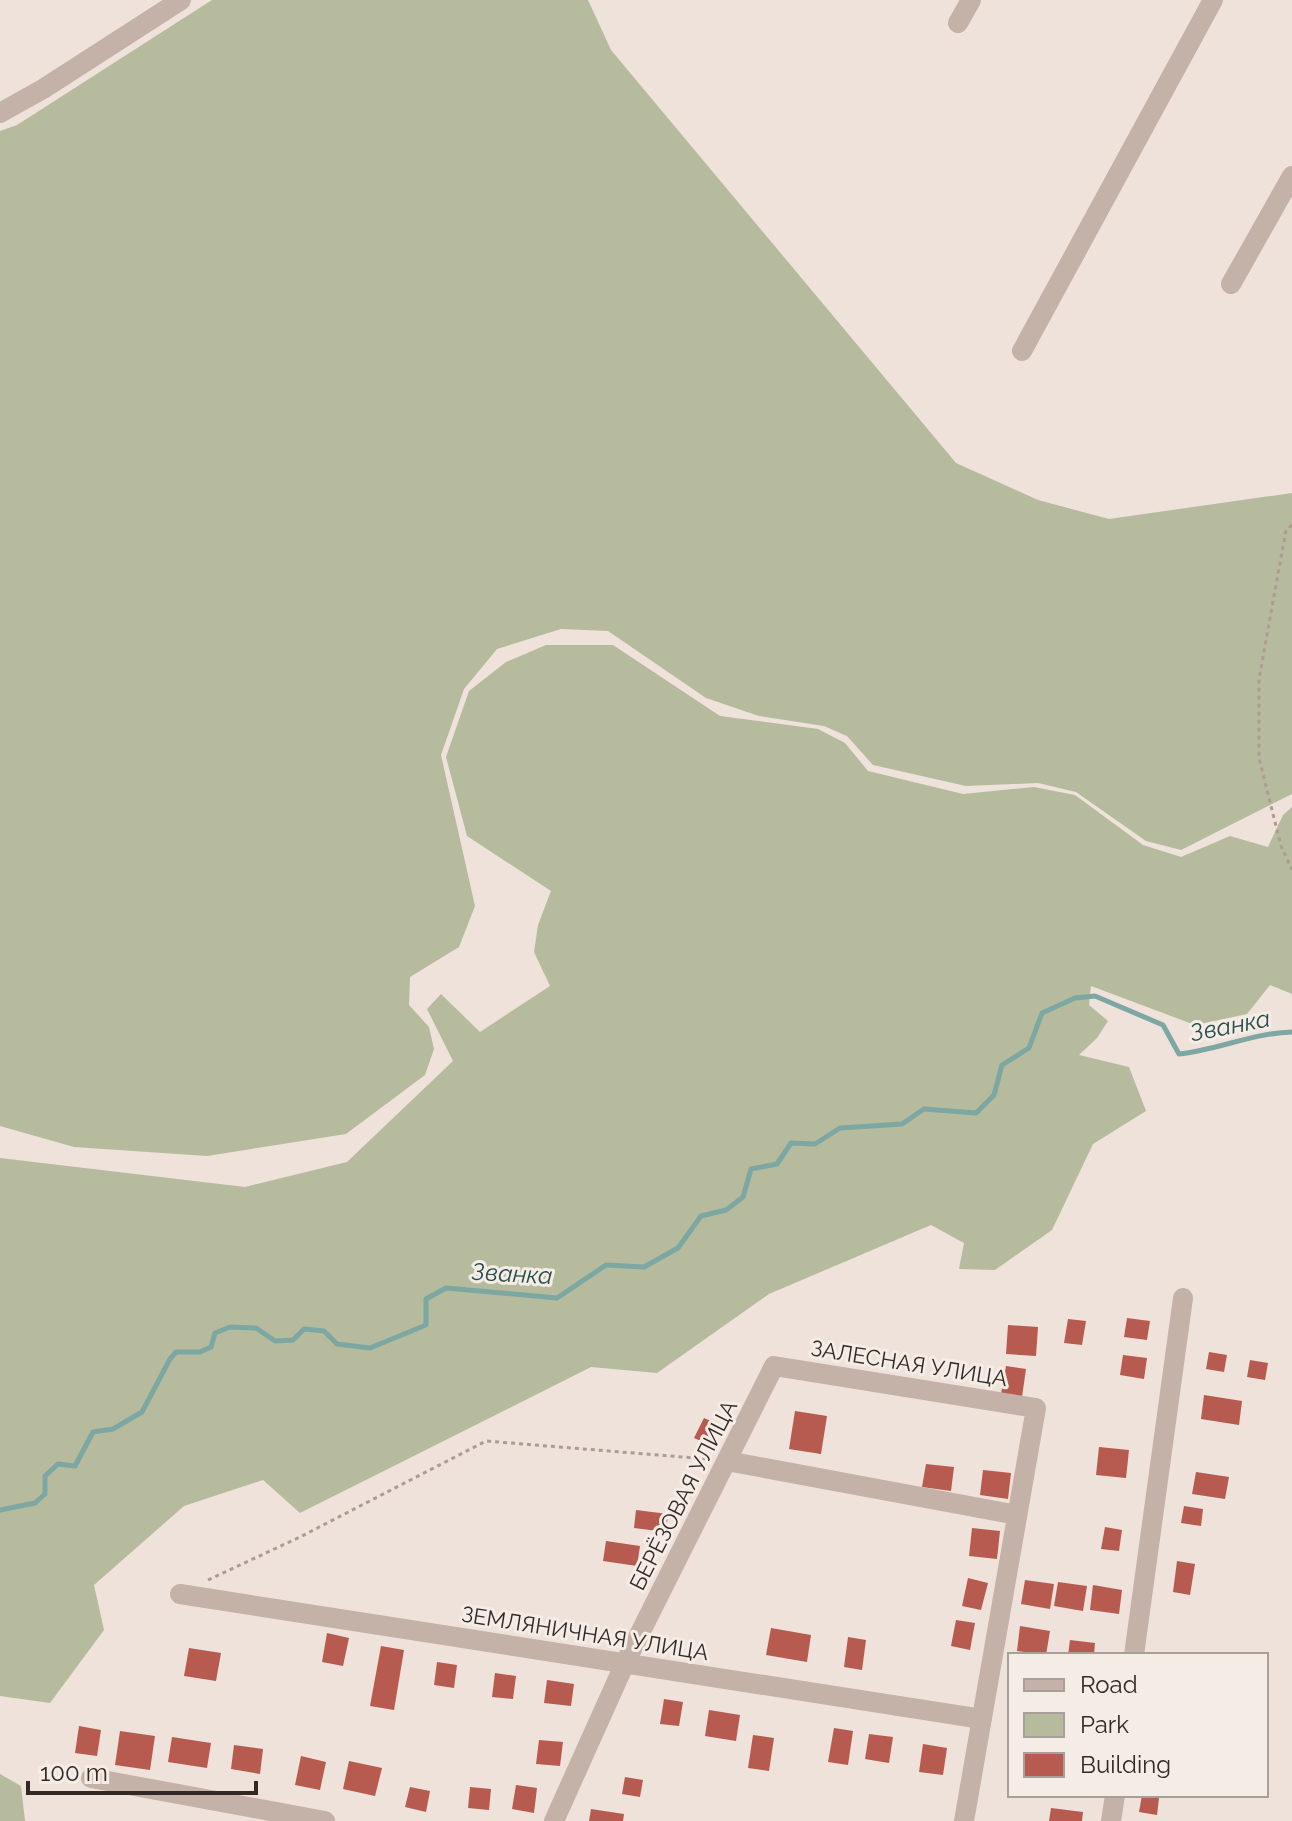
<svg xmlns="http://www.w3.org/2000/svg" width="1292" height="1821" viewBox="0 0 1292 1821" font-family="Raleway,sans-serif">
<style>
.green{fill:#b5bb9c}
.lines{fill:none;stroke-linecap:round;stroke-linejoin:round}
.stream{stroke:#7da7a3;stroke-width:5}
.building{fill:#b75a4f}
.path{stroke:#b09b92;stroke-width:3;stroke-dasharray:4 4;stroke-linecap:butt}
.minor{stroke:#c4b1a8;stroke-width:20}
.labels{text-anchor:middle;stroke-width:6;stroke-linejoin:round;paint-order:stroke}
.street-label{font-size:22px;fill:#322927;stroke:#f6ece6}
.water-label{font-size:24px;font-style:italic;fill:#224e4b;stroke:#f6ece6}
</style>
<rect width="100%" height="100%" fill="#eee2da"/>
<!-- green -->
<path class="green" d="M212 0H588L611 50 956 463 1038 500 1109 519 1292 493V794L1181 850 1146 841 1076 792 1038 783 966 786 873 765 847 736 824 726 759 716 706 698 608 631 561 629 497 649 464 689 441 755 475 906 459 947 410 977 409 1005 429 1027 434 1049 425 1075 346 1134 207 1156 74 1147 0 1126V131L17 125Z
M546 645H613L720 716 818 729 845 743 868 771 963 794 1034 787 1075 795 1143 845 1181 857 1230 836 1268 847 1283 815 1292 807V994L1270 985 1247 1014 1195 1025 1091 986 1089 1005 1108 1021 1097 1038 1079 1055 1129 1067 1146 1111 1093 1144 1052 1230 995 1270 959 1269 964 1243 931 1225 769 1294 657 1373 591 1367 300 1513 263 1480 184 1506 94 1585 104 1630 50 1703 0 1696V1158L245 1187 347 1162 453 1061 427 1009 441 994 480 1032 550 986 534 952 538 925 551 891 467 836 446 757 469 691 506 662Z
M0 1774 21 1786 25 1821H0Z"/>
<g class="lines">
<!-- stream -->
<path class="stream" d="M0 1510 35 1503 45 1494V1476L58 1464 75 1466 93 1432 113 1429 142 1412 170 1359 176 1352H200L211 1347 215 1333 230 1327 256 1328 275 1341 293 1340 304 1329 324 1331 337 1344 370 1348 426 1325V1299L446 1288 557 1298 606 1265 644 1267 678 1248 701 1216 726 1210 743 1197 751 1169 777 1164 791 1143 815 1144 840 1128 902 1124 924 1109 976 1113 994 1095 1002 1065 1029 1048 1042 1013 1075 998 1095 996 1163 1025 1179 1054C1217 1050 1253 1033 1292 1032"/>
</g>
<!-- building -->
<path class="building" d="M1127 1318 1150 1321 1147 1340 1124 1337Z
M1068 1319 1086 1321 1082 1345 1064 1343Z
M1008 1325 1038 1327 1036 1356 1006 1354Z
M1209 1352 1227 1355 1224 1372 1206 1369Z
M1123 1355 1147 1358 1144 1379 1120 1375Z
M1250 1360 1268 1363 1265 1380 1247 1377Z
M1006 1366 1026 1369 1022 1397 1001 1394Z
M1204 1395 1242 1401 1239 1425 1201 1419Z
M795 1411 827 1416 821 1454 789 1449Z
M704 1418 722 1426 713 1446 694 1438Z
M1099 1447 1129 1450 1126 1478 1096 1475Z
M926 1464 954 1467 951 1491 922 1487Z
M983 1470 1011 1473 1008 1499 980 1495Z
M1196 1472 1229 1477 1225 1499 1192 1494Z
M1184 1506 1203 1509 1201 1526 1181 1523Z
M636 1510 668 1514 666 1532 634 1528Z
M1105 1527 1122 1530 1119 1551 1101 1549Z
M972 1528 1000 1531 997 1559 969 1556Z
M606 1541 640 1546 637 1566 603 1561Z
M1177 1561 1195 1564 1190 1595 1173 1592Z
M968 1578 988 1583 981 1610 962 1606Z
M1025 1580 1054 1584 1050 1609 1021 1604Z
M1058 1582 1087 1586 1083 1611 1054 1606Z
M1093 1585 1122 1590 1119 1614 1090 1610Z
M956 1620 975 1623 970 1650 951 1646Z
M1020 1626 1050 1631 1046 1655 1017 1651Z
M771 1628 811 1635 807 1662 766 1655Z
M327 1633 349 1638 343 1666 322 1662Z
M848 1637 866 1640 862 1670 844 1667Z
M1070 1640 1095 1643 1094 1655H1068Z
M381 1646 404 1650 394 1710 370 1706Z
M189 1648 221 1653 216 1681 184 1676Z
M437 1662 457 1665 454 1688 434 1685Z
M495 1673 516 1676 513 1699 492 1697Z
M547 1680 574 1684 571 1706 544 1703Z
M664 1699 683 1702 679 1726 660 1724Z
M709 1710 740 1715 736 1741 705 1736Z
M79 1726 101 1730 97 1756 75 1753Z
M834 1728 853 1731 848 1765 828 1762Z
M120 1731 155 1736 150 1770 115 1765Z
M869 1734 893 1737 889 1763 865 1759Z
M753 1735 774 1738 769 1771 748 1768Z
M172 1737 211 1743 207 1768 168 1762Z
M539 1740 563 1742 560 1766 536 1764Z
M923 1744 947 1748 943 1775 919 1772Z
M234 1745 263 1749 260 1774 231 1769Z
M301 1756 326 1762 320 1790 295 1785Z
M349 1761 382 1768 375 1796 343 1789Z
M625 1777 643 1780 640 1797 622 1794Z
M516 1785 537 1788 534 1813 512 1809Z
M410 1787 430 1791 426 1812 405 1807Z
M470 1787 491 1789 489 1810 468 1808Z
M1142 1795 1159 1798 1157 1815 1139 1812Z
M1051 1808 1083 1812 1082 1821H1049Z
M591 1809 624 1814 623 1821H589Z"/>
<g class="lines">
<!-- path -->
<path class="path" d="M1292 525 1286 530 1259 679V758L1281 846 1292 870
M208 1580 300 1537 486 1441 707 1459"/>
<!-- minor -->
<path class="minor" d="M958 23 971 0
M0 113 43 89 181 0
M1231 284 1292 176
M1022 351 1213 0
M727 1461 1017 1515
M180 1594 982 1719
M1134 1655 1183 1298
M91 1778 325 1821
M554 1821 625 1663 774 1366 1036 1408 964 1821
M1111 1821 1115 1795"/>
</g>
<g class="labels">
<!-- street labels -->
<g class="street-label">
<text transform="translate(909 1363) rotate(9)" y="8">ЗАЛЕСНАЯ УЛИЦА</text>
<text transform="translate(683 1495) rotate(-63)" y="8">БЕРЁЗОВАЯ УЛИЦА</text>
<text transform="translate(585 1633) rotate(9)" y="8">ЗЕМЛЯНИЧНАЯ УЛИЦА</text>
</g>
<!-- water labels -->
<g class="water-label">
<text transform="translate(1230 1026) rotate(-11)" y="8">Званка</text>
<text transform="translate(512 1274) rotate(3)" y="8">Званка</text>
</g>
</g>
<!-- legend -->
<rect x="1008" y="1653" width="260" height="144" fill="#f6ece6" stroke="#a89e9a" stroke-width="2"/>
<rect x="1024" y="1679" width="40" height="12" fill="#c4b1a8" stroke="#a89e9a" stroke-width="2"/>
<text x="1080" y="1693" font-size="24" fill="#322927">Road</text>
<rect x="1024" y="1713" width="40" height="24" fill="#b5bb9c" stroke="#a89e9a" stroke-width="2"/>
<text x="1080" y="1733" font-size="24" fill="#322927">Park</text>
<rect x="1024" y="1753" width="40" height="24" fill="#b75a4f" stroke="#a89e9a" stroke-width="2"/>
<text x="1080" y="1773" font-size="24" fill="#322927">Building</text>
<!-- scale -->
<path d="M28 1781v12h228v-12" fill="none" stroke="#322927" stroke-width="4"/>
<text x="40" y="1781" font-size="24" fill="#322927" stroke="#f6ece6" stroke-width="6" paint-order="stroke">100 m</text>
</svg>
